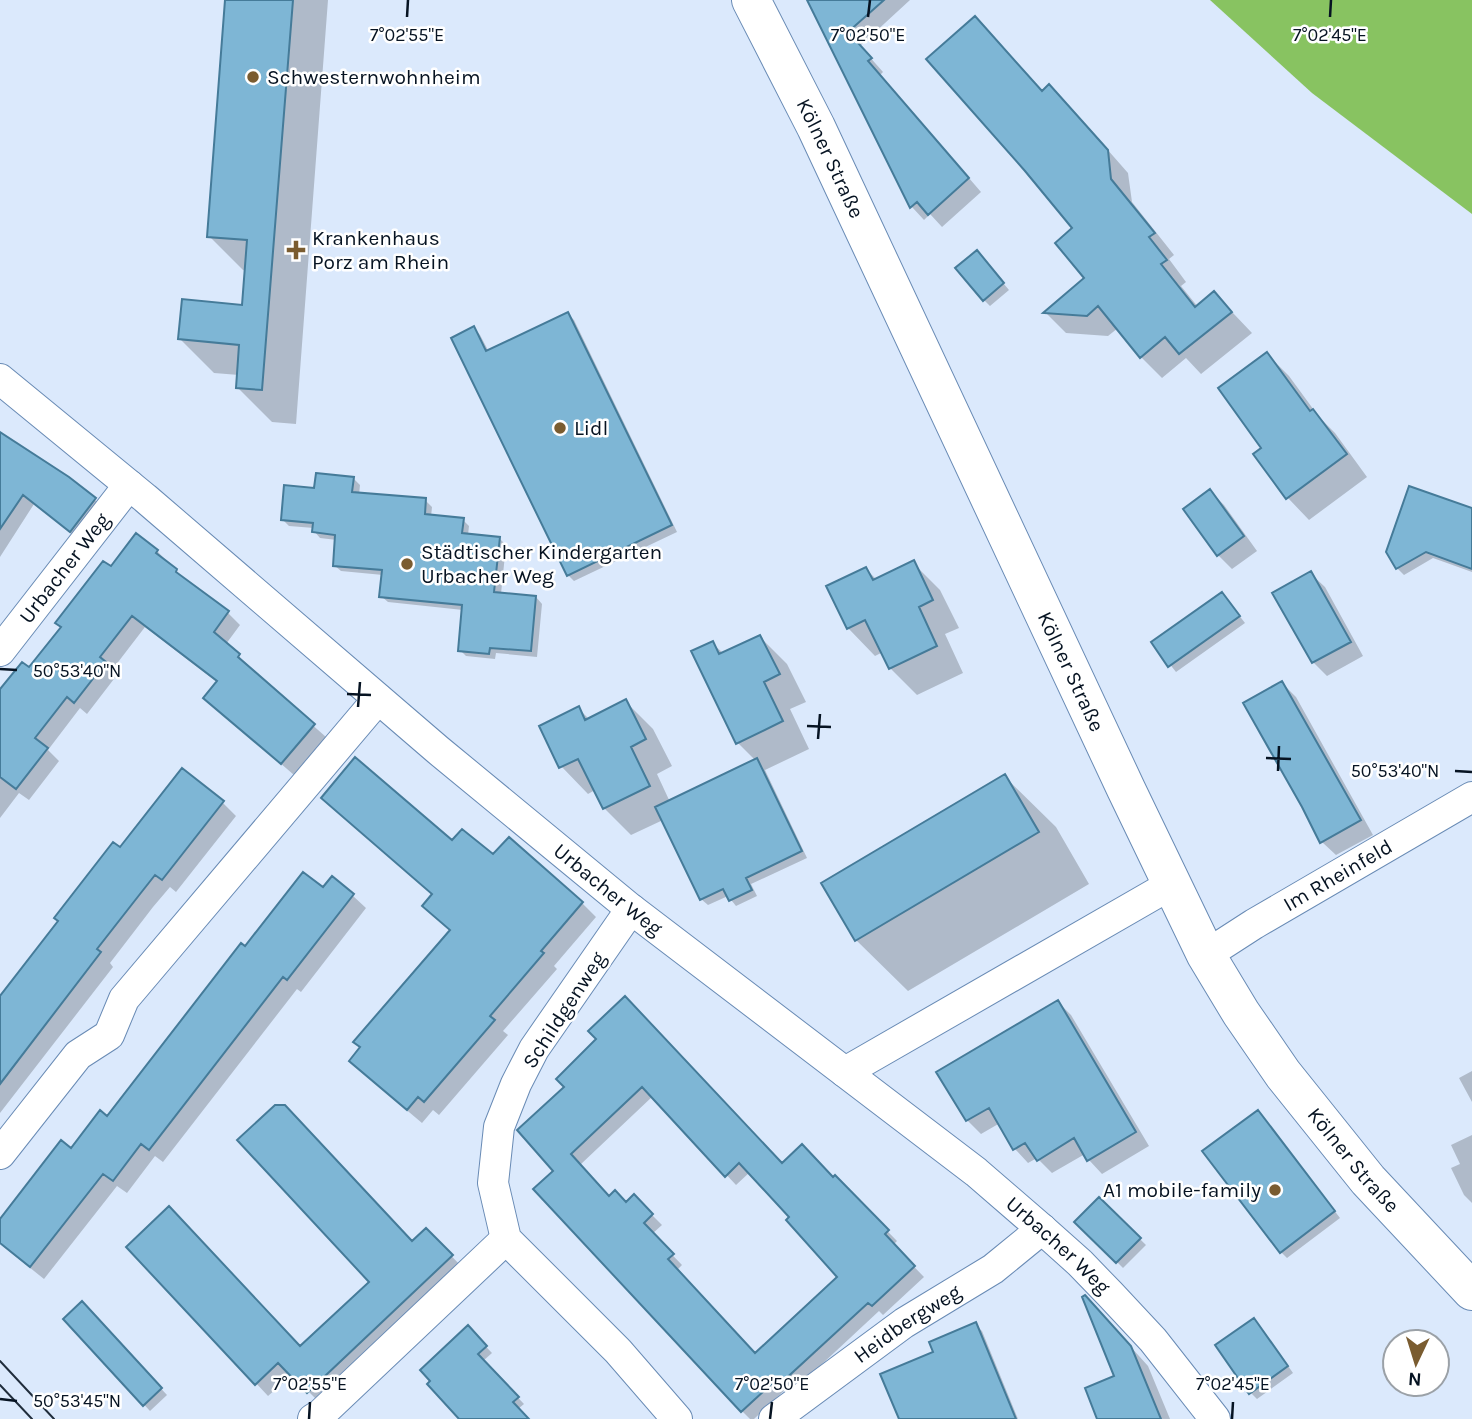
<svg xmlns="http://www.w3.org/2000/svg" width="1472" height="1419" viewBox="0 0 1472 1419" font-family="Karla,sans-serif">
<style>
.water{fill:#88c361}
.shadow{fill:#0003;fill-rule:evenodd}
.building{fill:#7eb6d5;stroke:#457b99;stroke-width:2;fill-rule:evenodd}
.lines{fill:none;stroke-linecap:round;stroke-linejoin:round}
.street-casing{stroke:#698bb5;stroke-width:32}
.secondary-casing{stroke:#698bb5;stroke-width:40}
.street{stroke:#fff;stroke-width:30}
.secondary{stroke:#fff;stroke-width:38}
.tram{stroke:#202d3c;stroke-width:2}
.ticks{fill:none;stroke:#061322;stroke-width:2.5}
.poi-dot{fill:#7a5c30;stroke:#fff;stroke-width:2.5}
.labels{text-anchor:middle;stroke-width:5;stroke-linejoin:round;paint-order:stroke}
.poi-label{font-size:21px;fill:#061322;stroke:#fff;text-anchor:start}
.street-label{font-size:21px;fill:#061322;stroke:#fff}
.ticks-label{font-size:18px;text-anchor:middle;fill:#061322;stroke:#fff;stroke-width:5;stroke-linejoin:round;paint-order:stroke}
</style>
<rect width="100%" height="100%" fill="#dbe9fc"/>
<!-- water -->
<path class="water" d="M1210 0H1472V214L1312 93Z"/>
<!-- shadow -->
<path class="shadow" d="M226 0H328L296 424 272 422 238 388 239 375 214 373 180 339 243 307 246 271 243 270 209 236Z
M809 0H910L860 46 883 72 880 75 981 192 942 227 930 214 924 220 912 207Z
M1043 92 1070 107 1128 173 1132 202 1174 255 1169 259 1186 282 1181 286 1198 307 1214 293 1252 333 1201 374 1186 358 1162 378 1141 357 1118 328 1108 336 1066 333 1046 313 1087 278Z
M983 259 1009 290 990 306 984 300Z
M568 314 574 320 677 532 574 581 568 575 474 328 480 335 489 352Z
M1267 354 1289 376 1319 417 1335 433 1367 477 1309 520 1288 498 1255 454 1264 448Z
M0 448 68 478 95 500 106 511 82 542 34 504 0 557Z
M353 478 360 485 359 495 425 500 432 507 431 517 463 520 469 526 468 535 499 538 506 545 501 594 536 597 542 604 537 657 496 653 495 659 466 656 460 650 463 610 388 602 381 596 383 575 341 571 334 565 337 540 320 538 314 531V528L289 526 283 520 316 490Z
M1210 491 1224 505 1257 551 1232 569 1218 555 1185 510Z
M1472 510V572L1433 558 1404 575 1397 568 1388 552Z
M157 551 189 584 228 613 240 625 226 644 251 668 250 670 326 737 294 775 205 698 218 683 145 627 112 670 117 675 87 714 80 708 48 750 59 761 29 800 19 793 0 818V693L29 670 111 569Z
M913 563 940 590 959 628 945 634 963 673 917 695 890 668 883 652 875 656 848 628 866 569 877 580Z
M1311 574 1325 587 1363 656 1327 676 1313 662 1275 594Z
M1228 601 1245 623 1176 672 1153 643Z
M760 637 787 664 806 702 790 709 809 749 765 770 807 858 751 884 757 896 736 906 728 896 708 905 701 899 663 820 631 835 604 808 595 790 588 794 561 766 578 708 589 719 626 702 653 729 672 766 657 774 670 802 756 761 738 743 712 643 724 654Z
M1282 683 1296 697 1373 835 1336 855 1322 842Z
M182 770 223 803 236 816 176 892 170 887 153 907 110 963 113 967 0 1113V999Z
M1004 776 1056 827 1089 884 908 991 856 940Z
M453 843 493 857 582 903 596 917 554 966 557 969 503 1031 508 1035 439 1115 433 1110 422 1123 365 1075 351 1061 451 931 434 895Z
M323 890 352 895 366 908 301 992 297 989 163 1162 155 1156 127 1193 117 1186 44 1279 4 1247 0 1243V1222L71 1150 108 1119 245 949Z
M1058 1002 1071 1015 1149 1146 1102 1174 1089 1160 1085 1154 1052 1173 1037 1158 1028 1163 1015 1149 1000 1123 981 1134 967 1120 939 1073Z
M599 1039 782 1165 833 1179 835 1178 897 1241 893 1245 924 1277 883 1315 879 1311 792 1392 788 1387 754 1419H750L742 1411 536 1189 555 1171 567 1087ZM653 1096 736 1185 750 1172 792 1217 840 1277 755 1355 677 1270 682 1265 652 1234 662 1225 634 1197 626 1204 610 1198 580 1165Z
M1472 1071V1102L1459 1078Z
M1264 1118 1340 1218 1287 1258 1281 1252Z
M1472 1135V1203L1464 1195 1451 1168 1460 1164 1451 1145Z
M1099 1199 1146 1245 1123 1268 1077 1222Z
M426 1230 464 1269 321 1404 292 1375 268 1396 238 1364 300 1348Z
M82 1304 167 1395 150 1411 65 1319Z
M1102 1315 1148 1366 1170 1419H1099L1116 1377Z
M975 1325 982 1331 1018 1419H901L935 1353Z
M1260 1326 1293 1373 1257 1399 1250 1392Z
M468 1328 492 1353 483 1361 524 1404 518 1409 527 1419H462Z"/>
<!-- building -->
<path class="building" d="M225 0H293L262 390 236 388 239 345 178 339 182 299 242 305 247 240 207 237Z
M807 0H884L848 32 872 58 868 61 969 178 928 215 917 202 910 208Z
M975 16 1042 91 1049 84 1108 150 1111 179 1155 233 1149 237 1167 260 1161 264 1195 307 1214 291 1232 312 1179 354 1165 337 1140 358 1098 306 1087 316 1043 313 1084 278 1055 243 1072 228 1025 171 926 59Z
M977 250 1004 283 983 301 955 268Z
M568 312 672 525 567 576 451 338 474 326 486 351Z
M1267 352 1310 411 1313 409 1347 454 1286 499 1253 454 1261 448 1218 388Z
M0 432 69 477 96 498 70 532 23 495 0 529Z
M316 473 354 477 352 492 426 498 425 514 464 518 462 533 500 537 494 592 536 596 531 651 490 648 489 654 458 651 462 605 379 597 382 570 333 566 335 535 312 532 313 523 281 520 284 485 314 488Z
M1409 486 1472 508V569L1426 552 1396 569 1386 552Z
M1210 489 1244 536 1217 556 1183 509Z
M136 533 158 550 156 553 177 569 176 572 229 611 214 632 240 654 238 657 315 724 281 764 203 698 217 681 132 616 100 657 106 662 74 703 67 697 35 738 48 748 16 789 0 777V689L22 662 29 667 61 627 55 623 103 561 111 566Z
M914 560 933 600 919 607 937 646 889 669 865 620 847 629 826 586 866 567 873 580Z
M1311 571 1351 642 1312 663 1272 593Z
M1222 592 1240 616 1168 667 1151 642Z
M760 635 780 674 764 682 783 721 736 744 691 651 713 641 719 654Z
M1282 681 1361 820 1320 843 1302 807 1243 703Z
M626 699 646 739 631 747 650 786 603 809 578 759 559 768 539 726 579 706 585 720Z
M355 757 452 840 462 829 493 854 509 837 583 902 541 951 544 953 490 1016 495 1020 424 1102 418 1097 407 1110 349 1061 360 1047 353 1042 450 930 422 906 432 894 321 798Z
M757 758 802 851 746 878 752 890 729 901 723 889 700 900 655 807Z
M182 768 224 801 162 880 155 875 140 894 97 949 101 952 0 1084V996L58 921 54 918 113 842 120 847Z
M1005 774 1039 832 855 941 821 883Z
M303 872 323 887 332 876 354 894 287 980 283 977 149 1150 141 1144 113 1181 103 1174 30 1267 0 1243V1219L61 1140 71 1148 100 1110 107 1116 241 943 245 946Z
M625 996 782 1163 802 1144 833 1177 835 1175 889 1230 885 1234 915 1266 872 1306 868 1303 781 1383 777 1379 741 1412 533 1189 553 1171 517 1130 564 1087 556 1079 596 1039 588 1031ZM642 1087 725 1177 739 1163 789 1217 786 1220 837 1277 755 1353 668 1259 674 1254 644 1223 653 1214 634 1194 626 1202 615 1190 609 1196 571 1154Z
M1058 1000 1136 1132 1087 1161 1074 1138 1037 1161 1025 1143 1013 1150 989 1108 966 1121 936 1072Z
M275 1105H285L412 1241 426 1228 453 1255 307 1393 278 1363 255 1385 126 1247 169 1206 300 1346 369 1282 237 1140Z
M1258 1110 1335 1211 1280 1253 1202 1151Z
M1099 1197 1141 1238 1116 1263 1074 1222Z
M1085 1295 1131 1346 1161 1419H1097L1085 1388 1114 1376 1082 1297Z
M82 1301 162 1388 143 1406 63 1319Z
M1254 1318 1288 1366 1249 1394 1215 1345Z
M976 1322 1016 1419H899L880 1374 933 1352 929 1342Z
M468 1325 487 1346 478 1354 519 1397 513 1402 529 1419H459L427 1384 430 1381 420 1370Z"/>
<g class="lines">
<!-- street casing -->
<g class="street-casing">
<g id="street">
<path id="s1" d="M0 379 145 498 438 750 631 909 976 1172 1042 1229 1080 1263 1110 1294 1153 1340 1215 1419"/>
<path id="s2" d="M0 651 129 485"/>
<path d="M631 909 534 1049 516 1084 499 1127 493 1183 506 1239 618 1351 677 1419"/>
<path id="s3" d="M1206 955 1254 924 1472 797"/>
<path d="M845 1072 1172 884"/>
<path d="M0 1154 78 1055 109 1035 124 999 378 699"/>
<path d="M313 1419 321 1414 506 1239"/>
<path id="s4" d="M774 1419 904 1323 993 1269 1042 1229"/>
</g>
</g>
<!-- secondary casing -->
<g class="secondary-casing">
<g id="secondary">
<path id="s5" d="M751 0 816 127 1126 789 1206 955 1241 1013 1283 1074 1368 1180 1472 1291"/>
</g>
</g>
<!-- street -->
<use href="#street" class="street"/>
<!-- secondary -->
<use href="#secondary" class="secondary"/>
<!-- tram -->
<path class="tram" d="M0 1361 54 1419
M0 1385 32 1419"/>
</g>
<!-- ticks -->
<path class="ticks" d="M407 17 408 0M868 17 870 0M1330 17 1331 0M0 669 17 670M347 694 371 695M358 707 360 682M807 726 831 727M818 739 820 714M1266 758 1291 759M1278 771 1279 746M1455 771 1472 772M0 1399 17 1401M309 1419 310 1402M770 1419 772 1402M1232 1419 1233 1402"/>
<!-- markers -->
<g class="poi-dot">
<circle cx="253" cy="77" r="7"/>
<path d="M292.5 239.5h7v7h7v7h-7v7h-7v-7h-7v-7h7z"/>
<circle cx="560" cy="428" r="7"/>
<circle cx="407" cy="564" r="7"/>
<circle cx="1275" cy="1190" r="7"/>
</g>
<g class="labels">
<!-- poi labels -->
<g class="poi-label">
<text x="267" y="84">Schwesternwohnheim</text>
<text x="312" y="245">Krankenhaus<tspan x="312" dy="24">Porz am Rhein</tspan></text>
<text x="574" y="435">Lidl</text>
<text x="421" y="559">Städtischer Kindergarten<tspan x="421" dy="24">Urbacher Weg</tspan></text>
<text x="1261" y="1197" text-anchor="end">A1 mobile-family</text>
</g>
<!-- street labels -->
<g class="street-label">
<text dy="7" stroke="none"><textPath href="#s5" startOffset="177">Kölner Straße</textPath></text>
<text dy="7" stroke="none"><textPath href="#s2" startOffset="105">Urbacher Weg</textPath></text>
<text dy="7" stroke="none"><textPath href="#s5" startOffset="744">Kölner Straße</textPath></text>
<text dy="7" stroke="none"><textPath href="#s3" startOffset="154">Im Rheinfeld</textPath></text>
<text dy="7" stroke="none"><textPath href="#s1" startOffset="794">Urbacher Weg</textPath></text>
<text transform="translate(564 1010) rotate(-57)" y="7">Schildgenweg</text>
<text dy="7" stroke="none"><textPath href="#s5" startOffset="1311">Kölner Straße</textPath></text>
<text dy="7" stroke="none"><textPath href="#s1" startOffset="1368">Urbacher Weg</textPath></text>
<text dy="7" stroke="none"><textPath href="#s4" startOffset="164">Heidbergweg</textPath></text>
</g>
</g>
<g class="ticks-label">
<text x="407" y="41">7°02'55"E</text>
<text x="868" y="41">7°02'50"E</text>
<text x="1330" y="41">7°02'45"E</text>
<text x="77" y="677">50°53'40"N</text>
<text x="1395" y="777">50°53'40"N</text>
<text x="310" y="1390">7°02'55"E</text>
<text x="772" y="1390">7°02'50"E</text>
<text x="1233" y="1390">7°02'45"E</text>
<text x="77" y="1407">50°53'45"N</text>
</g>
<!-- north arrow -->
<g transform="translate(1416 1363) rotate(184)"><circle r="33" fill="#ffffff" stroke="#9ba1a7" stroke-width="2"/>
<path d="M0-5L12 26L0 18L-12 26Z" fill="#7a5c30"/>
<text y="-10" font-size="19" font-weight="bold" text-anchor="middle" fill="#061322">N</text>
</g>
</svg>
